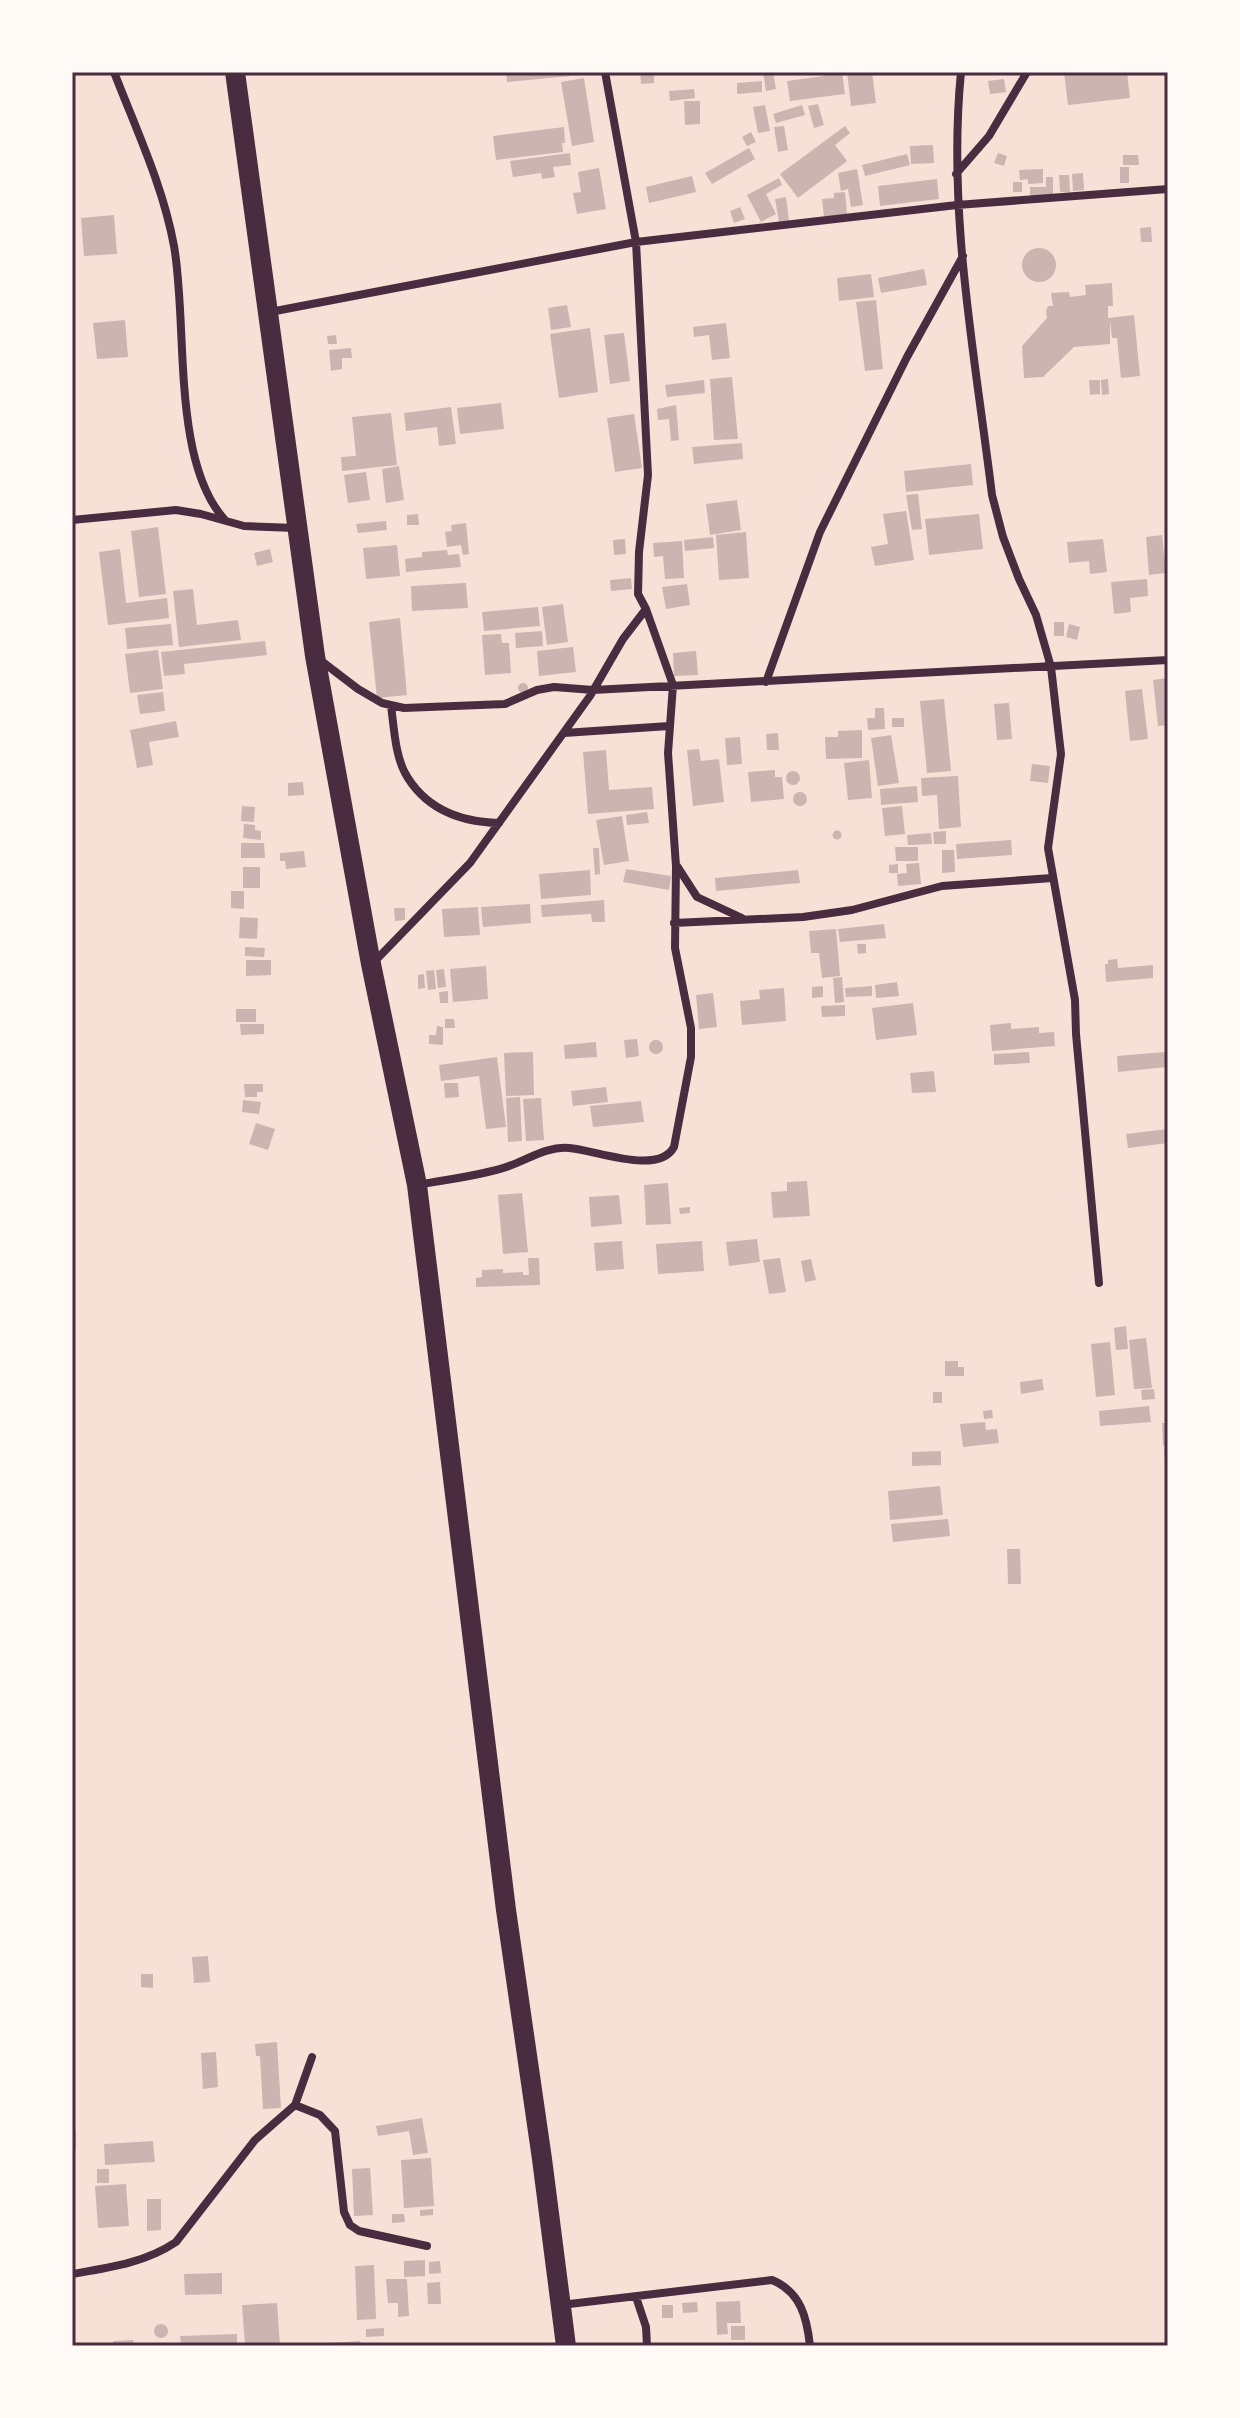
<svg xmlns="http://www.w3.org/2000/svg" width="1240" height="2418" viewBox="0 0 1240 2418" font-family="Roboto,sans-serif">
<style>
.building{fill:#ccb4b1}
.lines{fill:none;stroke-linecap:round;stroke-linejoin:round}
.minor{stroke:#4a2c40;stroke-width:8}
.trunk{stroke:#4a2c40;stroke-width:20}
.neatline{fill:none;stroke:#4a2c40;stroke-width:3}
</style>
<rect width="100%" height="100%" fill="#f7e1d7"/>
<!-- building -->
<path class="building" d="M506 72H591V74L507 82Z
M654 72V83L641 84 640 73Z
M763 72H773L776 89 766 91Z
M823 72H842L845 94 790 101 787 81 824 76Z
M847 72H872L876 103 851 106Z
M1064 72H1127L1130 98 1068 105Z
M584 78 594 142 572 146 561 82Z
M1004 79 1006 92 990 94 988 81Z
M762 81V92L737 94V83Z
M694 89 695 98 670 101 669 91Z
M684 101H700V124L685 125Z
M818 104 824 125 814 128 808 106Z
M765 105 770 131 758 133 753 107Z
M802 105 805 115 776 123 773 114Z
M784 126 788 150 778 152 774 127Z
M845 126 850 133 835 145 847 161 798 198 780 174Z
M564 127 565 143H562L563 152 496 160 493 136Z
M751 132 756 142 747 146 742 137Z
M933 145 934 163 911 164 910 146Z
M749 148 755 159 712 184 705 173Z
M570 153 571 165 553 167 555 177 542 179 541 173 513 177 510 161Z
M998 153 1007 156 1004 166 994 163Z
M907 154 910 165 865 176 862 165Z
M1123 155H1138L1139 165H1123Z
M1120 167H1129V183H1120Z
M599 168 606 209 577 214 573 193 581 192 578 172Z
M857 169 863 205 851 207 848 189 841 191 838 173Z
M1043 169V183L1028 184V179L1020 180 1019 170Z
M1083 173 1084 190 1073 191 1072 174Z
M1059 175H1069L1070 192H1060Z
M692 176 696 192 649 203 646 187Z
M1046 177H1053V195L1030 196V187H1046Z
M779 178 782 185 766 194 776 214 761 222 747 195Z
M937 179 939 199 880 206 878 186Z
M1013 182H1022V192H1013Z
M845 192 847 214 824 217 822 199 834 198V193Z
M786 197 789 221 779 222 775 199Z
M740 207 745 219 734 223 730 211Z
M114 215 117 254 84 256 81 218Z
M1151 227 1152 242H1141L1140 228Z
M1022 265a17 17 0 1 1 34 0a17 17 0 1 1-34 0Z
M924 269 927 285 881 293 878 278Z
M871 274 874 297 839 301 837 278Z
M1112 283 1113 306H1108V318L1134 315 1140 376 1121 378 1117 338H1112L1110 321V344L1074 347 1043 377 1024 378 1022 346 1047 318 1046 311 1048 306H1053L1051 293 1069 292 1070 297 1086 295 1085 285Z
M876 300 883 369 865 371 856 302Z
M567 305 571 327 551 330 548 308Z
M125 320 128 357 97 359 93 323Z
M726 323 730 358 712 360 709 335 694 337 693 327Z
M590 328 598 392 559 398 550 334Z
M624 333 630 381 610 384 604 335Z
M336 335 337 344H328L327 336Z
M351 348 352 358H342V369L331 371 329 350Z
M732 377 738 439 714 440 710 379Z
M1108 379 1109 394 1102 395 1101 380Z
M704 380 705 393 667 397 665 385Z
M1089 380H1100V394L1090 395Z
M501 403 504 429 460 434 457 408Z
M676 405 679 440 671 441 669 419 658 420 657 409Z
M451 407 456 444 439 446 437 427 406 431 404 413Z
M391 413 397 465 342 471 341 457 356 456 352 417Z
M634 414 642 468 615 472 607 418Z
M742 443 743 459 694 464 692 447Z
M971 464 973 485 906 492 904 471Z
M399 466 404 500 386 503 382 469Z
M366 472 370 500 348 503 344 475Z
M918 494 922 529 912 530 906 495Z
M737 500 741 530 710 535 706 504Z
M906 511 914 560 875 566 871 547 888 544 883 514Z
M418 514 419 525H407V515Z
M979 514 983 549 929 555 925 519Z
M386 521 387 530 358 533 356 524Z
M466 523 469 554 463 555 461 545 447 547 445 532 452 531 451 525Z
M158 527 166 594 139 597 131 531Z
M746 532 749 578 719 580 716 535Z
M1162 535 1166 573 1149 575 1146 537Z
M713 537 714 548 685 551 684 540Z
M625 539 626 554 614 555 613 540Z
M1103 539 1107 572 1090 574 1089 561 1069 563 1067 542Z
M682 541 684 578 665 579 663 556 654 557 653 543Z
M397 545 400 576 366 579 363 548Z
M120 549 126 603 167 598 169 618 108 625 99 552Z
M270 549 273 562 257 566 254 553Z
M447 550 448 555 459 554 461 567 406 572 405 559 422 557V552Z
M631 578 632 589 611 591 610 580Z
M1147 579 1148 596 1130 598 1131 612 1114 614 1111 582Z
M466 583 468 608 412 611 411 586Z
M687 584 690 605 666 609 662 587Z
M193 589 197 625 238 620 241 640 179 647 173 591Z
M563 604 568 642 547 645 542 607Z
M538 607 540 626 484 631 482 612Z
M400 618 407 695 377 698 369 622Z
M1054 622H1064V636H1054Z
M171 624 173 645 127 649 125 628Z
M1069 624 1080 627 1077 640 1066 637Z
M542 631 543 646 516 648 515 633Z
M501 634 502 643H509L511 673 485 675 482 635Z
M265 641 267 655 184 664 185 674 164 676 161 652Z
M573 647 576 672 539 676 537 651Z
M158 650 163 689 130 693 125 654Z
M696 651 698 675 674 676 673 653Z
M1168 678V725L1158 726 1153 680Z
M518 688a5 5 0 1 1 10 0a5 5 0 1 1-10 0Z
M1142 689 1148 739 1130 741 1125 691Z
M163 692 165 711 140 714 137 695Z
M944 699 951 771 927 773 920 701Z
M1009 703 1012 739 997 740 994 704Z
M875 708H884L885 729 868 730 867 718H875Z
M892 718H904V727H892Z
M176 721 179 737 149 742 153 765 137 768 130 730Z
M862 730V758L826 759 825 737H838V731Z
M778 733 779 750H767L766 734Z
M891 735 899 783 878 786 871 738Z
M740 737 742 764 727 765 725 738Z
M699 749 701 761 719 759 724 802 693 806 687 750Z
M606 750 609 790 652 787 654 809 588 814 583 752Z
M869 760 872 798 848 800 844 763Z
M1032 764 1050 766 1048 783 1030 781Z
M775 770V777H782L784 799 751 802 748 772Z
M786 778a7 7 0 1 1 14 0a7 7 0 1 1-14 0Z
M958 776 961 827 939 829 937 795 922 796 921 778Z
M303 782 304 795 288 796V783Z
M917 786 918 802 881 805 880 789Z
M793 799a7 7 0 1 1 14 0a7 7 0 1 1-14 0Z
M242 806 255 807 254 822 241 821Z
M902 806 905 834 885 836 882 808Z
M647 812 649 823 627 825 626 815Z
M622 816 629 861 604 865 596 820Z
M244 824 255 825V830L261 831V840L243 838Z
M832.5 835a4.5 4.5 0 1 1 9 0a4.5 4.5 0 1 1-9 0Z
M946 831V844H934L933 832Z
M931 833 932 844 908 845 907 835Z
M1011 840 1012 855 957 859 956 844Z
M241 843H264L265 858H241Z
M895 847H918V861H896Z
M593 848H599L600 874 595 875Z
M942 850H954L955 872 942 873Z
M304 851 306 867 286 869 285 861H280V853Z
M919 863 921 884 898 886 897 874 907 873 906 864Z
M898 864V873H889V865Z
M243 867H260V888H243Z
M626 869 671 876 669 890 623 882Z
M590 870 591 895 541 899 539 874Z
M798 870 800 883 716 891 715 878Z
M231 891H244V909L231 908Z
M604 900 605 922H592L591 914 542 917 541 905Z
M530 904 531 923 483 927 481 907Z
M478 907 480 935 444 937 442 909Z
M394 908H405V920L395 921Z
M240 917 258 918 257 939 239 938Z
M884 924 886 938 840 942 838 929Z
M836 929 840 976 822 978 819 953H811L809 931Z
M857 944H866V953L858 954Z
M245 947 265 948 264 957 245 956Z
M1117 959 1118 968 1153 965V978L1106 982 1105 964H1108V960Z
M246 960H271V975L246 976Z
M486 966 488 999 453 1002 450 969Z
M444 969 446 987 438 988 436 970Z
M434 970 436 989 428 990 426 971Z
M424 974 425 988 418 989V975Z
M842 977 844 1002 835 1003 833 978Z
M897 982 899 996 876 998 875 985Z
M823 986V997L812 998V987Z
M872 986V996L846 997 845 988Z
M784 988 786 1021 742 1025 740 1001 760 999 759 990Z
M448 991V1003H440L439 992Z
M713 993 717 1027 699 1029 696 995Z
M913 1003 917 1035 876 1040 872 1008Z
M845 1005V1016L822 1017 821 1006Z
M236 1009H256V1022H236Z
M445 1019H454L455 1028H445Z
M1011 1023V1029L1039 1027V1033L1054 1032 1055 1046 992 1051 990 1025Z
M240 1024H264V1034L241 1035Z
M437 1026 443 1027V1045L429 1044V1035H436Z
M637 1039 639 1056 626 1058 624 1040Z
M649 1047a7 7 0 1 1 14 0a7 7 0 1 1-14 0Z
M596 1042 597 1057 565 1059 564 1045Z
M533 1052 534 1095 506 1096 504 1053Z
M1029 1052 1030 1063 994 1065V1054Z
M1165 1052 1167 1067 1118 1072 1117 1056Z
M497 1057 506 1127 486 1129 479 1076 441 1081 439 1065Z
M934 1071 936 1092 912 1093 910 1073Z
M444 1083H458L459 1097 445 1098Z
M244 1084H263V1092H257V1097H245Z
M606 1087 608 1102 573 1106 571 1091Z
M520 1097 522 1141 508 1142 506 1098Z
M541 1098 544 1140 526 1141 523 1099Z
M243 1100 261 1102 259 1114 242 1112Z
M641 1101 644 1122 593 1127 590 1106Z
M256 1123 275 1129 268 1150 249 1144Z
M1168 1129V1143L1128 1148 1126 1134Z
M807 1181 810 1216 773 1218 771 1192 787 1191V1182Z
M668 1183 671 1224 646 1225 644 1185Z
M522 1193 528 1252 503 1254 498 1195Z
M619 1195 622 1224 591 1227 589 1197Z
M690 1207V1213L680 1214 679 1208Z
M757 1239 760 1262 729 1266 726 1242Z
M622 1241 624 1269 596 1271 594 1243Z
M702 1241 704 1271 658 1274 656 1244Z
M528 1258H539L540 1285 476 1287V1278L482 1277V1270L503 1269V1273L523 1272V1275H529Z
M780 1258 786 1292 769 1294 763 1260Z
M811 1259 816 1280 805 1282 801 1261Z
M1126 1326 1128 1349 1116 1350 1114 1328Z
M1146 1338 1152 1388 1134 1389 1129 1340Z
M1110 1342 1115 1395 1096 1397 1091 1344Z
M945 1361H958V1367H964V1376H945Z
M1042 1379 1044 1390 1021 1394 1020 1382Z
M1154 1389 1155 1399 1142 1400 1141 1390Z
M933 1392H942V1403H933Z
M1149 1406 1151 1422 1100 1426 1099 1411Z
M992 1410 993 1418 984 1419 983 1411Z
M985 1422 986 1430 997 1429 999 1443 963 1447 960 1424Z
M1162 1423H1168V1445L1163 1446Z
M1164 1448H1168V1474H1166Z
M941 1451V1465L912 1466V1452Z
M940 1486 943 1515 890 1520 888 1491Z
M948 1519 950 1536 893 1542 891 1524Z
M1007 1549H1020L1021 1584H1008Z
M208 1956 210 1982 194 1983 192 1957Z
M141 1974H153V1988L141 1987Z
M277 2042 281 2108 263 2109 260 2056H256L255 2044Z
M216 2052 218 2087 203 2089 201 2053Z
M422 2118 428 2153 413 2155 409 2131 378 2136 376 2126Z
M72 2130H76V2149H72Z
M153 2141 155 2162 105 2165 104 2144Z
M431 2158 434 2206 404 2208 401 2160Z
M370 2168 373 2215 354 2216 352 2169Z
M97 2169H109V2183H97Z
M126 2184 129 2226 98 2228 95 2186Z
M147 2199H161V2230L147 2231Z
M433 2209V2215L420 2216V2210Z
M392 2214H404L405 2222 392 2223Z
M425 2260V2276L404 2277V2261Z
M440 2261 441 2273 429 2274V2262Z
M374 2265 376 2319 357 2320 355 2266Z
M222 2273V2294L185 2295 184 2274Z
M386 2279H407L409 2316 398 2317V2303H388Z
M440 2282 441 2304H428L427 2283Z
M740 2301 741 2323H727L728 2334 717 2335 716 2302Z
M697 2302 698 2312 683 2313 682 2303Z
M277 2303 280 2346H245L242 2305Z
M662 2305H673V2318H662Z
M154 2331a7 7 0 1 1 14 0a7 7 0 1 1-14 0Z
M731 2326H745V2340H731Z
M384 2328V2336L366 2337V2329Z
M237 2334V2346H181L180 2336Z
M133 2340 134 2346H113V2341Z
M360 2341V2346H313V2344Z"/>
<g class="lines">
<!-- minor -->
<path class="minor" d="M114 72C136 129 163 186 174 246 188 324 171 461 225 520
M961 72C947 213 975 355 992 495L1003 537 1019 579 1036 615 1051 667 1061 754 1048 848 1075 1000 1076 1034 1099 1283
M956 174 989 136 1027 72
M270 312 636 242 957 205 1168 189
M72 520 176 510 201 514 244 526 296 528
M320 660 358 689 382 703 404 708 505 704 537 690 554 687 593 690 1168 660
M766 682 820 532 907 357 963 256
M391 706C394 727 395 754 405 773 425 809 460 822 499 823
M564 733 669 726
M677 866 697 897 742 918
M674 923 803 917 852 910 942 886 1052 878
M375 961 470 863 590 696 623 639 646 609 638 594 639 552 648 475 636 242 605 72
M417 1185C447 1179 481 1176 509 1166 529 1159 547 1146 569 1148 596 1150 658 1176 674 1147L691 1057V1028L675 948 676 866 668 753 673 685 646 609
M295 2105 320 2115 335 2131 344 2212 350 2225 359 2231 427 2246
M72 2274C108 2268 145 2263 176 2242L255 2140 295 2105 312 2057
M636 2297 646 2327 647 2346
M561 2305 772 2280C801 2292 807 2318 810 2346"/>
<!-- trunk -->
<path class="trunk" d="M235 72 315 656 371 964 417 1185 506 1910 542 2159 566 2346"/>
</g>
<!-- border -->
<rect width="1240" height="2418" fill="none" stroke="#fffaf5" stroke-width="148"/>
<rect x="74" y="74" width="1092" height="2270" class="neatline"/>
</svg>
